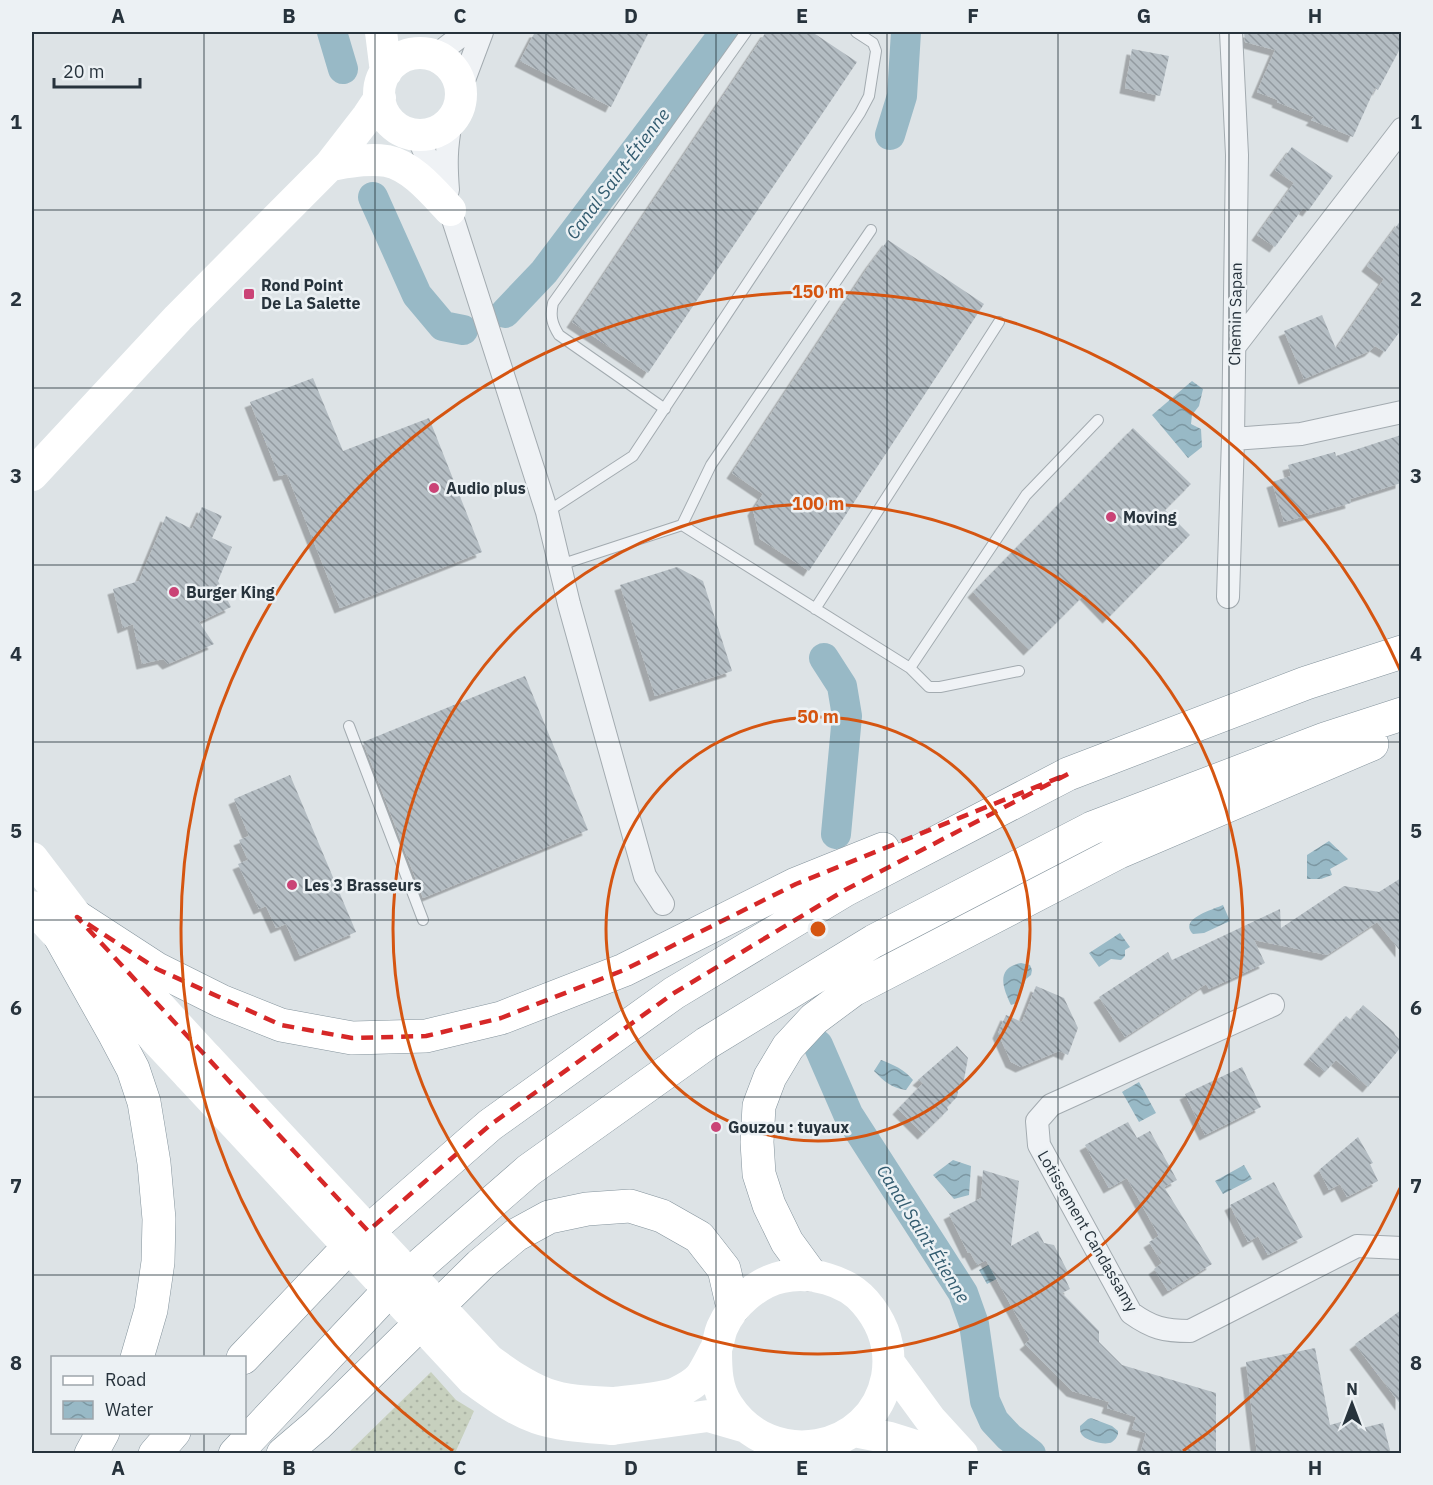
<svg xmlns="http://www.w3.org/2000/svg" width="1433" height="1485" viewBox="0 0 1433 1485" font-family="'IBM Plex Sans',sans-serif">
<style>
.grass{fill:url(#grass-dots)}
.water{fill:url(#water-waves)}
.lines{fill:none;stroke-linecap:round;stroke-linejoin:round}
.canal{stroke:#98b9c6;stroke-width:30}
.building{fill:url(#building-back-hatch);filter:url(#shadow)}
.lane-casing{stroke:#a3abb0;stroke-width:12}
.street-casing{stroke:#a3abb0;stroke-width:24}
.highway-casing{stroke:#84939c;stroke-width:34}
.lane{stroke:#eff2f5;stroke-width:10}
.street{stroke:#eff2f5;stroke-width:22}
.secondary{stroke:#fff;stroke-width:32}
.highway{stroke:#fff;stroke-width:33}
.secondary-bridge{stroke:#fff;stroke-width:32}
.marked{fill:none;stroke:#d62828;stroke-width:4.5;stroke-dasharray:12 8;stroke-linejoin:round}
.grid{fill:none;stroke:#27333c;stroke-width:1.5;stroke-opacity:0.55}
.ring{fill:none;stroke:#d55511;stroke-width:3}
.poi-dot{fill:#ca4376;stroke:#ecf1f4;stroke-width:2}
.labels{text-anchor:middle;stroke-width:5;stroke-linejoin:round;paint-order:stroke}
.poi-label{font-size:16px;font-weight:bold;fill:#27333c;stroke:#ecf1f4;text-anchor:start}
.street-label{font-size:16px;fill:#27333c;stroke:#ecf1f4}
.water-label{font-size:18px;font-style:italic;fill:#325b6f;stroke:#ecf1f4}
.centre{fill:#d55511;stroke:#ecf1f4;stroke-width:3}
.ring-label{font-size:18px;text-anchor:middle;font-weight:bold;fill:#d55511;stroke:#ecf1f4;stroke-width:5;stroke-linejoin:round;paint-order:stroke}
.neatline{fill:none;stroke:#27333c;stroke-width:2}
.grid-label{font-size:20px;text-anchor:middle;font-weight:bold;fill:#27333c}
</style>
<defs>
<pattern id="grass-dots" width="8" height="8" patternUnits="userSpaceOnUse" patternTransform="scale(1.5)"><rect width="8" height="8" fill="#c7d0be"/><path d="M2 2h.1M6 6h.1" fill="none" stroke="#abb3a4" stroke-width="1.8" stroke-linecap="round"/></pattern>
<pattern id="water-waves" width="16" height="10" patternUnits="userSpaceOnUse" patternTransform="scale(1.5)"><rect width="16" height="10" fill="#98b9c6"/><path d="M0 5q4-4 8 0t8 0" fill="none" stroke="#7c97a2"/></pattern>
<pattern id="building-back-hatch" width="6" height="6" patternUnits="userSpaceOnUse" patternTransform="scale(1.5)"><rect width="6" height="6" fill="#b4bdc3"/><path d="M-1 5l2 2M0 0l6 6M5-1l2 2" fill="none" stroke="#929aa0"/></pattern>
<filter id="shadow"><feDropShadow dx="-5.5" dy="5.5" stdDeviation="0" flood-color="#0004"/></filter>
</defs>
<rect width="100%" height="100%" fill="#dde3e6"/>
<!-- grass -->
<path class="grass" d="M431 1372 456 1400 474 1411 455 1453H348Z"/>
<!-- water -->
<path class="water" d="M1192 381 1203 389 1199 406 1192 415 1191 424 1201 429 1202 447 1188 458 1152 415Z
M1329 841 1348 859 1330 869 1332 875 1321 879H1307V855Z
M1223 905 1230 921 1204 933 1193 934C1178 919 1212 910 1223 905Z
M1120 933 1130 947 1125 950V956L1121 960 1111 959 1099 967 1089 953Z
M1021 963 1030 965 1032 970 1031 975 1026 979 1017 1003 1011 1005C1003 988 995 968 1021 963Z
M881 1060C894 1065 904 1069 913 1080L906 1090C891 1088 884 1081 874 1071Z
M1139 1082 1156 1113 1139 1122 1122 1092Z
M953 1160 971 1166 969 1195 954 1199 933 1175Z
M1244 1165 1252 1179 1223 1194 1215 1181Z
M1007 1255 1015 1269 987 1284 979 1270Z
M1091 1418 1112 1426 1118 1431V1434C1117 1437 1115 1440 1112 1442 1106 1446 1088 1441 1083 1436 1080 1433 1080 1430 1080 1426L1088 1419Z"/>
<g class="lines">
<!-- canal -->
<path class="canal" d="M332 32 343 69
M890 135 902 96 906 32
M373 197 417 295 443 326 463 330
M505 313 544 272 725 32
M824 658 842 686 847 716 836 834
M818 1045 848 1114 963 1293 974 1324 985 1401 994 1421 1009 1437 1031 1454"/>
</g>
<!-- building -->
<path class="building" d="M535 32H649L611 107 520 61Z
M766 32H812L857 62 648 373 572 322Z
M1244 32H1401V47L1378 90 1375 88 1353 137 1311 120 1314 117 1277 102 1278 100 1257 92 1275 50 1245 42Z
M1132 49 1169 56 1160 96 1125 88Z
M1292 147 1333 176 1308 211 1303 208 1275 247 1257 235 1294 183 1275 170Z
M1401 220V330L1385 352 1375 346 1370 351 1304 379 1284 331 1322 315 1336 349 1384 279 1367 266Z
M888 240 984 304 809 571 760 539 753 510 763 494 732 473 870 264Z
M313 378 343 451 429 418 482 552 340 608 287 474 279 476 250 402Z
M1133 428 1191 484 1165 510 1190 535 1108 618 1085 594 1029 650 973 592Z
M1401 435V483L1350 499 1351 503 1284 522 1272 482 1291 476 1288 465 1335 452 1336 456Z
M202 507 222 516 212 538 232 547 218 581 231 607 199 622 214 644 168 664 163 659 142 664 133 624 123 628 113 589 139 581 166 516 192 529Z
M677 567 703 581 732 671 655 696 620 585Z
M525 676 588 830 423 898 363 742Z
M290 775 356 932 300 956 286 924 276 928 266 906 259 909 238 864 248 860 239 840 249 836 234 799Z
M1401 878V952L1377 922 1327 955 1254 940 1265 963 1209 989 1206 984 1125 1037 1099 997 1168 952 1172 960 1280 909 1281 928 1344 886 1379 892Z
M1036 986 1064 998 1078 1028 1068 1055 1059 1051 1021 1067 1011 1062 998 1033 1006 1015 1022 1022Z
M1363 1005 1394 1032 1395 1035 1401 1041V1047L1368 1087 1336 1060 1325 1072 1309 1059 1346 1016 1351 1020Z
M957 1046 968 1058 963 1085H959L957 1097 947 1107 948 1110 923 1134 898 1109 923 1083 918 1080Z
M1242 1067 1261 1107 1205 1135 1185 1094Z
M1128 1122 1137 1138 1150 1131 1177 1180 1164 1187 1212 1264 1168 1291 1154 1269 1162 1263 1149 1242 1159 1236 1127 1178 1109 1188 1085 1145Z
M1358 1137 1373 1163 1370 1164 1378 1181 1347 1197 1340 1184 1329 1190 1319 1170Z
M983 1170 1019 1181 1011 1246 1038 1231 1044 1243 1054 1245 1069 1274 1064 1276 1070 1289 1062 1293 1099 1331V1342L1122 1365 1216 1393V1454H1140L1146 1433 1132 1429 1136 1417 1107 1408 1109 1402 1072 1391 1025 1344 1030 1340 986 1260 977 1265 970 1252 968 1253 949 1214 981 1198Z
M1274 1182 1303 1237 1268 1255 1258 1236 1248 1242 1230 1205Z
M1401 1310V1405L1355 1344Z
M1315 1348 1330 1425 1355 1418 1358 1429 1383 1423 1391 1454H1257L1246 1362Z"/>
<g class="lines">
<!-- lane casing -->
<g class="lane-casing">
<path id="lane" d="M665 409 559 335C552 324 550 316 553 303L746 32
M547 512 633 456 860 113 869 96 876 51 873 43 856 32
M682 525 910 668 929 687H940L1019 671
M560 565 682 525 711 465 871 230
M815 609 999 322
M910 668 1026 495 1098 420
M349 726 423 920"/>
</g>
<!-- street casing -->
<g class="street-casing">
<path id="street" d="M435 56 466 32
M461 88 482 32
M417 135 450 210 547 512 569 604 645 876 663 904
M448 190C446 164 446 148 451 122
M1235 346 1402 129
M1233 439 1301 434 1402 412
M1228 597 1233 439 1237 155 1231 32
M1273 1005 1051 1105 1037 1121 1039 1145 1131 1313C1152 1328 1164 1331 1190 1331L1357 1246 1402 1248"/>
</g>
<!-- highway casing -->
<g class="highway-casing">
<path id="highway" d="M77 917 157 969 221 1001 281 1025 352 1038 426 1036 501 1018 624 970 796 884 883 849
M60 937 115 1035 133 1069 144 1102 154 1163 159 1219 158 1262 151 1310 137 1358
M811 1275 787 1242 769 1205 759 1174 757 1142 759 1106 770 1077 788 1047 814 1019 853 990 1119 852 1372 744
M243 1358 340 1256 490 1125 674 993 845 890 1068 774 1306 683 1402 652
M91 1454 103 1432
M155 1454 174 1432
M235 1454 381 1299 529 1170 707 1043 874 941 1092 828 1325 739 1402 714
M283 1454 317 1425 480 1265 516 1235 549 1217 587 1209 630 1206 662 1216 699 1237 724 1269 733 1308"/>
</g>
<!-- lane -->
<use href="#lane" class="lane"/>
<!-- street -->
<use href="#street" class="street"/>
<!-- secondary -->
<path class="secondary" d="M381 32 386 72
M379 94a41 41 0 1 1 82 0a41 41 0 1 1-82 0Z
M330 165C349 162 368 158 387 161 412 166 433 192 450 210
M32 475 178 318 330 165 368 116 380 98
M32 858 77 917 207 1058
M32 907 189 1075
M889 1363 930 1419 962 1454
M615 1403C629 1401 668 1398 678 1392 684 1389 695 1383 700 1377 705 1371 712 1356 716 1349 719 1342 719 1335 722 1328 732 1304 758 1282 782 1277 811 1271 846 1280 865 1302 884 1324 892 1349 887 1377 872 1455 770 1471 728 1406 716 1389 716 1368 716 1349
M612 1429 708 1416 746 1427
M854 1431 890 1438 941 1454"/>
<!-- highway -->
<use href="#highway" class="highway"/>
<!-- secondary-bridge -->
<path class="secondary-bridge" d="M207 1058 489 1360C507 1373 525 1386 546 1394 568 1402 592 1402 615 1403
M189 1075 473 1380C493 1394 514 1410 537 1418 560 1426 588 1427 612 1429"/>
</g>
<!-- marked area -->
<path class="marked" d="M1068 774 845 890 674 993 490 1125 368 1231 77 917 157 969 281 1025 352 1038 426 1036 501 1018 624 970 796 884Z"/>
<!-- grid -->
<path class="grid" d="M204 32V1358M375 32V1454M546 32V1454M716 32V1454M887 32V1454M1058 32V1454M1229 32V1454M32 210H1402M32 388H1402M32 565H1402M32 742H1402M32 920H1402M32 1097H1402M32 1275H1402M204 1432V1454"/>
<!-- distance rings -->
<g class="ring">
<circle cx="818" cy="929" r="212"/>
<circle cx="818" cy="929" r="425"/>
<path d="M1400 1188A637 637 0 0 1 1183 1451M453 1451A637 637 0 1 1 1400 670"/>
</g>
<!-- markers -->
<g class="poi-dot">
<rect x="243" y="288" width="12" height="12" rx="3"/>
<circle cx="434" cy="488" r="6"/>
<circle cx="1111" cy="517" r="6"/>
<circle cx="174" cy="592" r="6"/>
<circle cx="292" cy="885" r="6"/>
<circle cx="716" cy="1127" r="6"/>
</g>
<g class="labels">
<!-- poi labels -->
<g class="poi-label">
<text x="261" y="291">Rond Point<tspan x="261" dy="18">De La Salette</tspan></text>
<text x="446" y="494">Audio plus</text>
<text x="1123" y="523">Moving</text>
<text x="186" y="598">Burger King</text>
<text x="304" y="891">Les 3 Brasseurs</text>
<text x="728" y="1133">Gouzou : tuyaux</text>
</g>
<!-- street labels -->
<g class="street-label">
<text transform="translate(1235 314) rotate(-89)" y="6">Chemin Sapan</text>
<text transform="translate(1088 1231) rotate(60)" y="6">Lotissement Candassamy</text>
</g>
<!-- water labels -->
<g class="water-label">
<text transform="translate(618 174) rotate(-53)" y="6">Canal Saint-Étienne</text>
<text transform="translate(923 1234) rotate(58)" y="6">Canal Saint-Étienne</text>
</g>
</g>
<circle cx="818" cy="929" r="9" class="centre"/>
<g class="ring-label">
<text x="818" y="298">150 m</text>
<text x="818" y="510">100 m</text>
<text x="818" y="723">50 m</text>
</g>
<!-- border -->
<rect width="1433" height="1485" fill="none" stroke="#ecf1f4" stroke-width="66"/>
<!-- legend -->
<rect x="51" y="1356" width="195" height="78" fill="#ecf1f4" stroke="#9da5aa" stroke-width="1.5"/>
<rect x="63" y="1376" width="30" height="9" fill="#ffffff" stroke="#9da5aa" stroke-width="1.5"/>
<text x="105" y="1386" font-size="18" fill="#27333c">Road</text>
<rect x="63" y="1401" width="30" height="18" fill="url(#water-waves)" stroke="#9da5aa" stroke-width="1.5"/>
<text x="105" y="1416" font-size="18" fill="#27333c">Water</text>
<!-- north arrow -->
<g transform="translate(1352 1404)" stroke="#ecf1f4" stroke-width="4.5" paint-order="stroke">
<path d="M0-4.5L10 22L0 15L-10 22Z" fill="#27333c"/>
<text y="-9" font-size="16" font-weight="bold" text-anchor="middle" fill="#27333c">N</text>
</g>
<!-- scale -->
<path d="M54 78v9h86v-9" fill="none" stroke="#27333c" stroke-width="3"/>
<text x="63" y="78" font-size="18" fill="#27333c" stroke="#ecf1f4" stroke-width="4.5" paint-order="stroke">20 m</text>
<rect x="33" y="33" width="1367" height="1419" class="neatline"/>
<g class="grid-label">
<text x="118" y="23">A</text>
<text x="289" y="23">B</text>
<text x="460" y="23">C</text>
<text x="631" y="23">D</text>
<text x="802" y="23">E</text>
<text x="973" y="23">F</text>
<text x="1144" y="23">G</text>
<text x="1315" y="23">H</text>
<text x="16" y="129">1</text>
<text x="1416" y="129">1</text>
<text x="16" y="306">2</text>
<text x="1416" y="306">2</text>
<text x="16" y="483">3</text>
<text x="1416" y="483">3</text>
<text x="16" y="661">4</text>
<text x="1416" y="661">4</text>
<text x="16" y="838">5</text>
<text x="1416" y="838">5</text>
<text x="16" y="1015">6</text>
<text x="1416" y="1015">6</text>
<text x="16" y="1193">7</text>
<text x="1416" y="1193">7</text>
<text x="16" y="1370">8</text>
<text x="1416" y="1370">8</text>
<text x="118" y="1475">A</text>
<text x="289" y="1475">B</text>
<text x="460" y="1475">C</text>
<text x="631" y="1475">D</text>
<text x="802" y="1475">E</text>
<text x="973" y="1475">F</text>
<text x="1144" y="1475">G</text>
<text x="1315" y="1475">H</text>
</g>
</svg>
